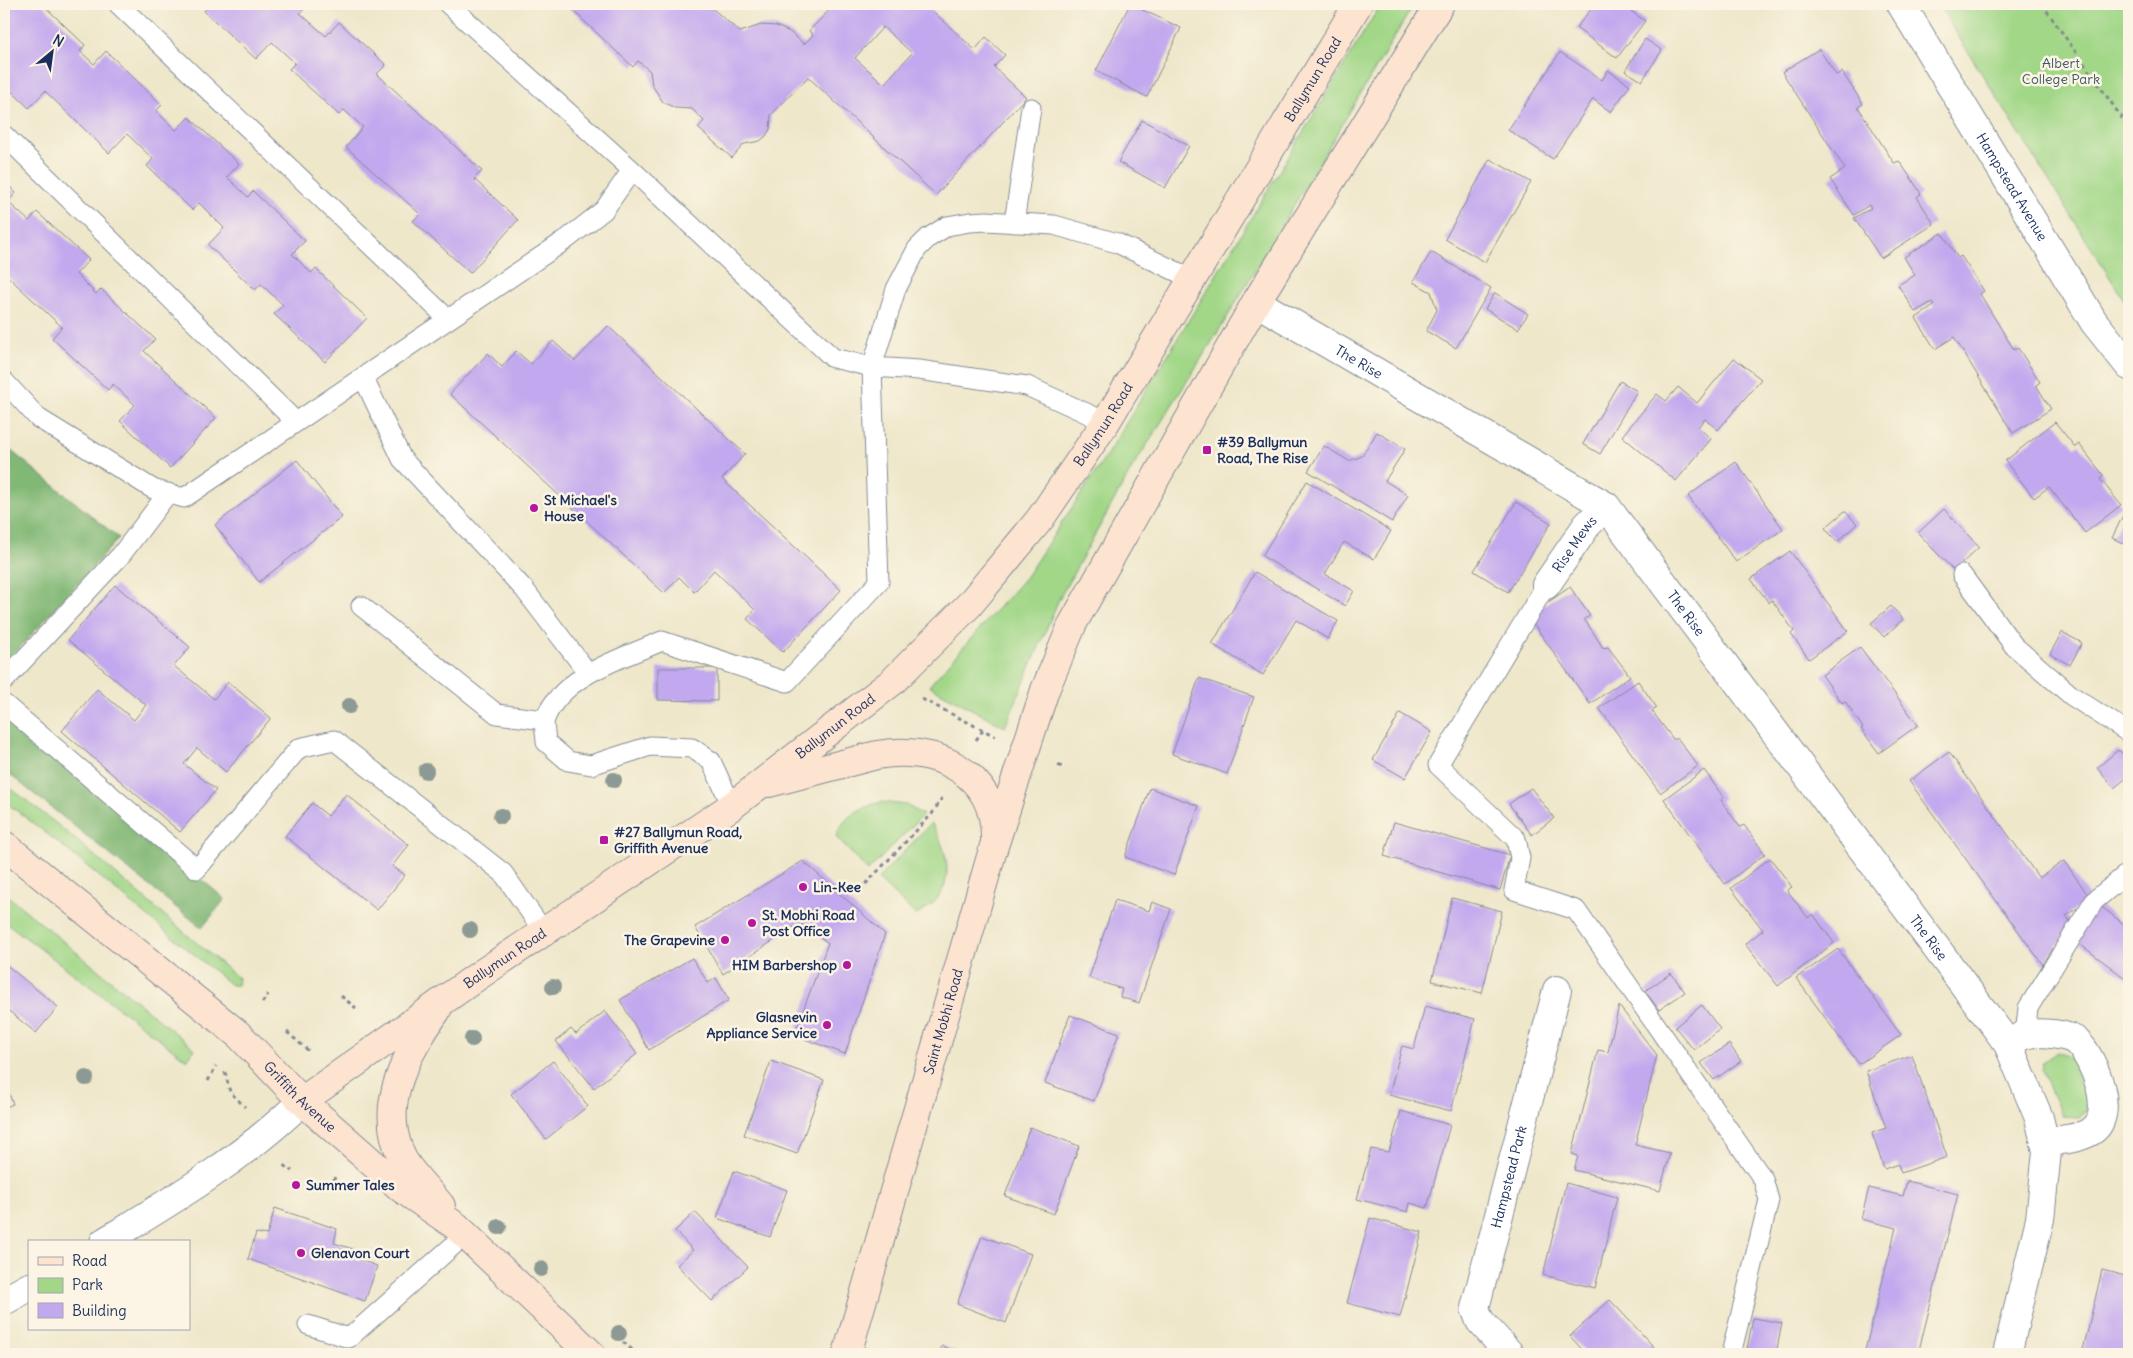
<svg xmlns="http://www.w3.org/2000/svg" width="2133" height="1358" viewBox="0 0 2133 1358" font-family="Delius,sans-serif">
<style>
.green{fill:#a2d788;stroke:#5e8373}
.forest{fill:#81b874;stroke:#4e7469}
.building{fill:#c2a8ee;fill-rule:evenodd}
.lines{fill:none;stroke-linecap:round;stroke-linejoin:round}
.service-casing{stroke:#848b94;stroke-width:21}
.minor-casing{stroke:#848b94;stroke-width:30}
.tertiary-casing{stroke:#848b94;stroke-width:30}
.secondary-casing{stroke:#848b94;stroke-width:30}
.path{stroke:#848b94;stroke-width:3;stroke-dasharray:4 4;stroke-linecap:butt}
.service{stroke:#fff;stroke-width:19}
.minor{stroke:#fff;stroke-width:28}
.tertiary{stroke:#fff;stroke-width:28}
.secondary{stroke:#fde4d1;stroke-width:28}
.tree{fill:#8d9994}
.poi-dot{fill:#b5179e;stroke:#fcf5e5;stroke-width:2}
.labels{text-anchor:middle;stroke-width:5;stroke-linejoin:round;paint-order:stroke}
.park-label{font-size:14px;fill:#3d5968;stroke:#fcf5e5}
.street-label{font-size:14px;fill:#1b2f5e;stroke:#fcf5e5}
.poi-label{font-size:14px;font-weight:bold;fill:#1b2f5e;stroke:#fcf5e5;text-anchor:start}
</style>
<rect width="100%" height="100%" fill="#fcf5e5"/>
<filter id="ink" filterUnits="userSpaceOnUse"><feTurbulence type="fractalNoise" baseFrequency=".02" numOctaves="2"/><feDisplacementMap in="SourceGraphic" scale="10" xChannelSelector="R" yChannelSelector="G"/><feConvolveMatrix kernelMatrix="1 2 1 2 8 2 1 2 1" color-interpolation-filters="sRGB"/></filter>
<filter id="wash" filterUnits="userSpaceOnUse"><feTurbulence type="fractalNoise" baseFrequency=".0096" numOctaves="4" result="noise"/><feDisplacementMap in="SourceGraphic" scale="20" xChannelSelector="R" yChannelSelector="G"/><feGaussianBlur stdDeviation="1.12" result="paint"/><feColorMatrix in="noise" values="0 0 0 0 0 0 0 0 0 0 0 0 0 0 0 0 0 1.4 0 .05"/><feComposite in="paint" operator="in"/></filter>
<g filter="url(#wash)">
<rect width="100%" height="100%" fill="#eee7ca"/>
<!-- green -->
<path class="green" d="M1381 4H1414L1223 324 1131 470 1059 599 1005 727 929 686 1025 578 1105 458Z
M1938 4H2129V308Z
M4 783 63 829 238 978 237 985H231L54 839 4 801Z
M881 802 906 805 923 815 868 871 836 837C843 816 860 808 881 802Z
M931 823C952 856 957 895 916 915L878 879Z
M4 893 195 1049 187 1060 4 921Z
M2057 1052C2080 1058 2085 1081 2092 1101L2088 1109 2079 1117 2062 1116 2041 1069 2043 1062Z"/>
<!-- forest -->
<path class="forest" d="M4 445 119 538 4 665Z
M4 715 225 899 202 928 4 770Z"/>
<g id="blocks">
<!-- building -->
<path class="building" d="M5 4H42L85 45 80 51 94 64 106 51 162 105 156 111 176 130 189 117 239 164 227 177 248 197 253 191 305 241 292 254 311 273 316 269 367 318 325 362 274 314 283 305 261 284 255 290 208 245 224 228 199 203 192 210 147 166 153 159 127 134 109 153 45 91 29 108 4 84Z
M211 4H303L306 7 300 13 326 36 339 22 386 65 377 74 482 171 474 179 518 220 470 273 413 221 420 214 346 147 363 127 344 110 339 115 289 69 295 63 272 42 256 59 204 11Z
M566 4H707L740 32 761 25 776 26 790 32 804 44 813 35 809 31 835 4H925L975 50 986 37 1005 55 994 67 1026 97 936 195 808 77 771 115 770 129 766 136 760 141 744 144 732 158 698 128 704 121 692 109 675 108 663 102 652 85 650 71 638 61 633 67ZM883 27 912 53 884 84 855 58Z
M1130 4 1181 28 1147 97 1096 71Z
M1595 4H1621L1645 21 1617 58 1576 28Z
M1645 39 1662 50 1642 81 1625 71Z
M1819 49 1836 75 1842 72 1863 104 1858 107 1894 163 1899 161 1913 181 1921 194 1917 197 1934 224 1881 258 1854 218 1871 208 1869 205 1854 215 1830 179 1845 169 1782 72Z
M1560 52 1602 80 1608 70 1630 85 1611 112 1593 99 1553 159 1508 130Z
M1142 120 1189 146 1165 188 1118 162Z
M1490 159 1531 182 1485 262 1445 239Z
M4 181 16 193 8 202 29 221 37 212 89 260 76 274 96 294 101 289 155 339 144 351 216 418 170 468 120 421 135 405 113 384 108 390 52 338 62 327 4 273Z
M1942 233 1958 258 1961 256 1984 291 1980 294 2014 350 2018 348 2040 382 2036 385 2051 409 2013 433 1954 337 1935 349 1916 318 1934 306 1932 302 1915 312 1898 285 1915 275 1904 257Z
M1431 252 1491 288 1456 348 1426 331 1437 310 1431 292 1413 282Z
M1495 293 1528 314 1518 329 1485 309Z
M608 326 745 454 722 479 841 590 783 652 747 619 755 610 714 570 694 592 679 577 664 593 450 394 488 353 502 367 516 351 531 364 553 341 575 361Z
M1734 358 1761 379 1718 430 1705 419 1698 427 1711 439 1676 481 1622 436 1657 394 1666 401 1678 387 1697 403Z
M1620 381 1637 391 1600 454 1583 444Z
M2055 422 2075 447 2079 444 2104 476 2100 479 2121 505 2085 533 2049 487 2034 498 2005 461Z
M1377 432 1405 449 1385 481 1408 495 1392 522 1308 471 1324 446 1349 461 1362 456Z
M297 460 342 517 259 582 215 525Z
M1736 462 1783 529 1736 562 1688 496Z
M1307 481 1391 531 1374 559 1344 542 1325 574 1354 591 1345 606 1262 556Z
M1516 502 1551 523 1508 592 1474 571Z
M2129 503V546L2112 538Z
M1944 509 1979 547 1954 571 1918 533Z
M1845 511 1857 524 1837 542 1825 528Z
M1790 551 1848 631 1809 659 1791 634 1794 631 1772 600 1769 603 1751 579Z
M1255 572 1338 621 1328 639 1296 620 1263 675 1212 644Z
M115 585 190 647 174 666 214 699 228 682 271 718 226 772 197 748 184 764 216 790 180 832 62 731 97 689 134 720 146 705 68 640Z
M1570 587 1590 616 1584 619 1593 632 1603 648 1608 647 1630 676 1590 704 1528 616Z
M1891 606 1903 619 1884 637 1871 623Z
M2062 632 2082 643 2070 665 2050 654Z
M1860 647 1918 725 1879 753 1861 729 1863 728 1845 701 1842 703 1822 675Z
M658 668H717V701L658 700Z
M1199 678 1254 697 1227 774 1172 754Z
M1638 681 1657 708 1652 711 1673 739H1678L1698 766 1660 793 1599 708Z
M1400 713 1432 732 1405 778 1373 760Z
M2118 750 2129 758V776L2114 788 2097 768Z
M1949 752 2039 878 2064 861 2091 899 2066 916 2072 924 2043 965 1909 781Z
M1704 770 1724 798 1721 800 1731 815 1740 827 1744 825 1765 854 1725 884 1664 799Z
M1150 788 1199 806 1174 875 1125 857Z
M1531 788 1554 818 1532 835 1509 804Z
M346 794 409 845 392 866 405 875 377 910 285 836 312 803 328 816Z
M1394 822 1510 855 1500 890 1384 856Z
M1770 858 1792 887 1787 890 1808 918 1813 914 1834 943 1778 986 1745 944 1763 930 1731 888Z
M803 861 885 934 845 1054 794 1035 828 943 800 923 723 974 695 927Z
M1452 898 1502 911 1482 993 1432 981Z
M1115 900 1149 911 1152 902 1171 909 1139 1003 1120 997 1122 989 1089 978Z
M2099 905 2129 928V981L2073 939Z
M1838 949 1901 1035 1859 1064 1796 978Z
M692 958 708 983 716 978 729 1000 649 1050 620 1000Z
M4 963 58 1007 36 1033 4 1007Z
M1671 973 1685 992 1659 1010 1645 991Z
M1702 1005 1720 1029 1694 1050 1675 1027Z
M1425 1006 1475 1019 1451 1111 1389 1095 1402 1046 1414 1049Z
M1619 1006 1657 1055 1635 1145 1670 1153 1660 1191 1574 1170 1578 1156 1572 1154 1598 1050 1608 1052Z
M605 1011 637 1054 594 1088 556 1041 571 1029 576 1034Z
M1070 1015 1119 1033 1094 1101 1045 1083Z
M1729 1044 1741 1061 1714 1080 1701 1063Z
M1912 1055 1947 1157 1901 1173 1898 1164 1884 1169 1872 1133 1886 1128 1866 1071Z
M553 1061 588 1106 546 1139 511 1094Z
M771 1061 824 1080 797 1154 744 1135Z
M4 1080 13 1104 4 1108Z
M1401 1111 1450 1125 1427 1208 1410 1203 1408 1212 1357 1199 1371 1149 1389 1152Z
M1030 1127 1079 1146 1054 1214 1005 1196Z
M734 1171 787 1190 770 1237 717 1218Z
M1907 1181 1958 1194 1918 1354H1864L1896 1228 1861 1219 1869 1188 1903 1196Z
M1566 1183 1617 1197 1595 1288 1543 1275Z
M275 1208 337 1229 334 1243 353 1249 352 1257 377 1266 365 1301 248 1259 256 1233 267 1235Z
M695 1212 748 1267 712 1301 677 1265 693 1250 675 1231Z
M1370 1218 1422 1232 1400 1317 1347 1303Z
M982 1236 1031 1254 1006 1323 957 1304Z
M2102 1270 2129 1277V1354H2082Z
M1610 1300 1642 1334 1660 1354H1586L1570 1336Z
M1753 1318 1782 1323 1776 1354H1746Z
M942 1346 964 1354H939Z"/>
</g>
</g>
<g filter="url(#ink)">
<use href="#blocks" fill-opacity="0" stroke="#848b94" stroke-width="1"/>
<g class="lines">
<!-- service casing -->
<g class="service-casing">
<path id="service" d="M118 4 448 319
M448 4 632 170 833 358 872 367 919 370 1027 386 1106 422
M4 135 296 422
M1014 223 1031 108
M363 377 402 459 524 589 588 673
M4 381 38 418 153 489 184 498 567 239 604 210 632 170
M1962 575 2014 646 2072 696 2129 733
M1546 585 1438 765 1516 839 1520 858 1514 890 1576 910 1763 1179 1769 1200 1731 1354
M361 606 497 714 544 720
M4 681 121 555 168 493
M4 704 197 869 299 748 334 740 503 873 544 932
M732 806 711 761 692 748 650 746 591 765 568 761 546 742C546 736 543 725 545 719 562 675 623 658 662 641L787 682 879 582 872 367 896 289 917 249 928 238 947 226 970 222 986 221 1054 225 1117 243 1192 279
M2025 1034 2028 1008 2094 901 2129 872
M308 1325 349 1338 465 1235"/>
</g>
<!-- minor casing -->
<g class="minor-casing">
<g id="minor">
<path id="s1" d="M1901 4 2094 322 2129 366"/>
<path id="s2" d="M1256 302 1606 506 2008 1044 2039 1118 2047 1151 2040 1219 2007 1354"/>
<path id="s3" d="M1546 585 1587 525 1606 506"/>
<path d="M2008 1044C2013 1041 2020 1036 2025 1035 2036 1031 2069 1034 2077 1042 2094 1058 2118 1117 2090 1132 2078 1139 2059 1140 2045 1142"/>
<path id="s4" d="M1510 1354 1480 1321 1475 1308 1557 990"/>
</g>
</g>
<!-- tertiary casing -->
<g class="tertiary-casing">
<path id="tertiary" d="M104 1242C173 1200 244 1158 302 1101
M4 1301 29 1287"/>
</g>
<!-- secondary casing -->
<g class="secondary-casing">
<g id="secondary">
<path d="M769 783 877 755C934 744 995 772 995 837"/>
<path id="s5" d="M4 845 239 1035 302 1101 402 1189 456 1226 591 1354"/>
<path d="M437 1010C408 1053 377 1102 401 1155 406 1169 431 1193 441 1206"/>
<path id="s6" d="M302 1101 478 976 732 806 892 682 969 605 1040 519 1106 422 1358 4"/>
<path id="s7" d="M847 1354 994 846 1045 690 1073 623 1256 302 1440 4"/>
</g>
</g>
<!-- path -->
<path class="path" d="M2042 4 2129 128
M922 699 995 736
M976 740 983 730
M1058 765 1065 768
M860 890 932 814 942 798
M341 996 356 1008
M262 1003 268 994
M287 1032 311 1053
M225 1072 230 1092 245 1107
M208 1081 216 1066
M284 1165 292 1171
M330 1188 335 1177
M623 1342 637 1354"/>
<!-- service -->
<use href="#service" class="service"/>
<!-- minor -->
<use href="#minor" class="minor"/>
<!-- tertiary -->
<use href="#tertiary" class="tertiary"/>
<!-- secondary -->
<use href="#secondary" class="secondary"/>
</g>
<!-- trees -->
<g class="tree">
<circle cx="349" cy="706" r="8"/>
<circle cx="426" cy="771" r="8"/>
<circle cx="614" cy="780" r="8"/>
<circle cx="501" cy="816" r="8"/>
<circle cx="470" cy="930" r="8"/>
<circle cx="553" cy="987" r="8"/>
<circle cx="472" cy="1039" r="8"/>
<circle cx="86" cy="1078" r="8"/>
<circle cx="499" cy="1227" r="8"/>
<circle cx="541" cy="1269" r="8"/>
<circle cx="619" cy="1333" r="8"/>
</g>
</g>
<!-- markers -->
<g class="poi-dot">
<rect x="1202" y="445" width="10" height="10" rx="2.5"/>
<circle cx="534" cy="508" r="5"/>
<rect x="599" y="835" width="10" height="10" rx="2.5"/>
<circle cx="803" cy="887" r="5"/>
<circle cx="752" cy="923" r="5"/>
<circle cx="725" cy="940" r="5"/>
<circle cx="847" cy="965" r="5"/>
<circle cx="827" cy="1025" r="5"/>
<circle cx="296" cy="1185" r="5"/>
<circle cx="301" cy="1253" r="5"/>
</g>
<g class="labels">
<!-- park labels -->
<g class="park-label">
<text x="2061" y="68">Albert<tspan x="2061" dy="16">College Park</tspan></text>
</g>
<!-- street labels -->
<g class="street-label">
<text dy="5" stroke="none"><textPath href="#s6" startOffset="1462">Ballymun Road</textPath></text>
<text dy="5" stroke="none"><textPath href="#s1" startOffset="214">Hampstead Avenue</textPath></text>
<text dy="5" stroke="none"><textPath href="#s2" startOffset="119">The Rise</textPath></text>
<text dy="5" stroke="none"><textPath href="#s6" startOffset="1058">Ballymun Road</textPath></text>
<text dy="5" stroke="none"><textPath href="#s3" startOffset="50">Rise Mews</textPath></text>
<text dy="5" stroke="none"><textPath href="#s2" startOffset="539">The Rise</textPath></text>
<text dy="5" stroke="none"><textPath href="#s6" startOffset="652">Ballymun Road</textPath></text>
<text dy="5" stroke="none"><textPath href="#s2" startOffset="944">The Rise</textPath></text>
<text dy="5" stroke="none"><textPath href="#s6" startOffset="248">Ballymun Road</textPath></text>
<text dy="5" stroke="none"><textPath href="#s7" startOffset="346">Saint Mobhi Road</textPath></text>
<text dy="5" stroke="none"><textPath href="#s5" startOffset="389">Griffith Avenue</textPath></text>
<text dy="5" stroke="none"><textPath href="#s4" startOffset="194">Hampstead Park</textPath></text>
</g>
<!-- poi labels -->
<g class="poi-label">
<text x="1217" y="447">#39 Ballymun<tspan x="1217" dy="16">Road, The Rise</tspan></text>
<text x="544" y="505">St Michael's<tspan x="544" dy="16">House</tspan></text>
<text x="614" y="837">#27 Ballymun Road,<tspan x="614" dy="16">Griffith Avenue</tspan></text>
<text x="813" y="892">Lin-Kee</text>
<text x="762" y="920">St. Mobhi Road<tspan x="762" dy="16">Post Office</tspan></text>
<text x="715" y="945" text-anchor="end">The Grapevine</text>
<text x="837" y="970" text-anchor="end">HIM Barbershop</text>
<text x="817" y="1022" text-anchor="end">Glasnevin<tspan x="817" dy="16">Appliance Service</tspan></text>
<text x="306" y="1190">Summer Tales</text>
<text x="311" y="1258">Glenavon Court</text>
</g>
</g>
<!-- margin -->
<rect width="2133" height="1358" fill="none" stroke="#fcf5e5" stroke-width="20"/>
<!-- legend -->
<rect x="28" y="1240" width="162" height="90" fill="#fcf5e5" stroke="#a2a6af"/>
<rect x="38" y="1257" width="25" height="8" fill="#fde4d1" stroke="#a2a6af"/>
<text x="72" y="1266" font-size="15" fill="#1b2f5e">Road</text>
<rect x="38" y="1278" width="25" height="15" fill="#a2d788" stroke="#a2a6af"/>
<text x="72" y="1290" font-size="15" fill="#1b2f5e">Park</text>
<rect x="38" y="1303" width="25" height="15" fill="#c2a8ee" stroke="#a2a6af"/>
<text x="72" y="1316" font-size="15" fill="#1b2f5e">Building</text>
<!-- north arrow -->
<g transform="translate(52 52) rotate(29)" stroke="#fcf5e5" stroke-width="4" paint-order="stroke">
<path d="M0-4L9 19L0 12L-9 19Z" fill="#1b2f5e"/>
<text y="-8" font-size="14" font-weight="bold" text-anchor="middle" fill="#1b2f5e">N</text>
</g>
</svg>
